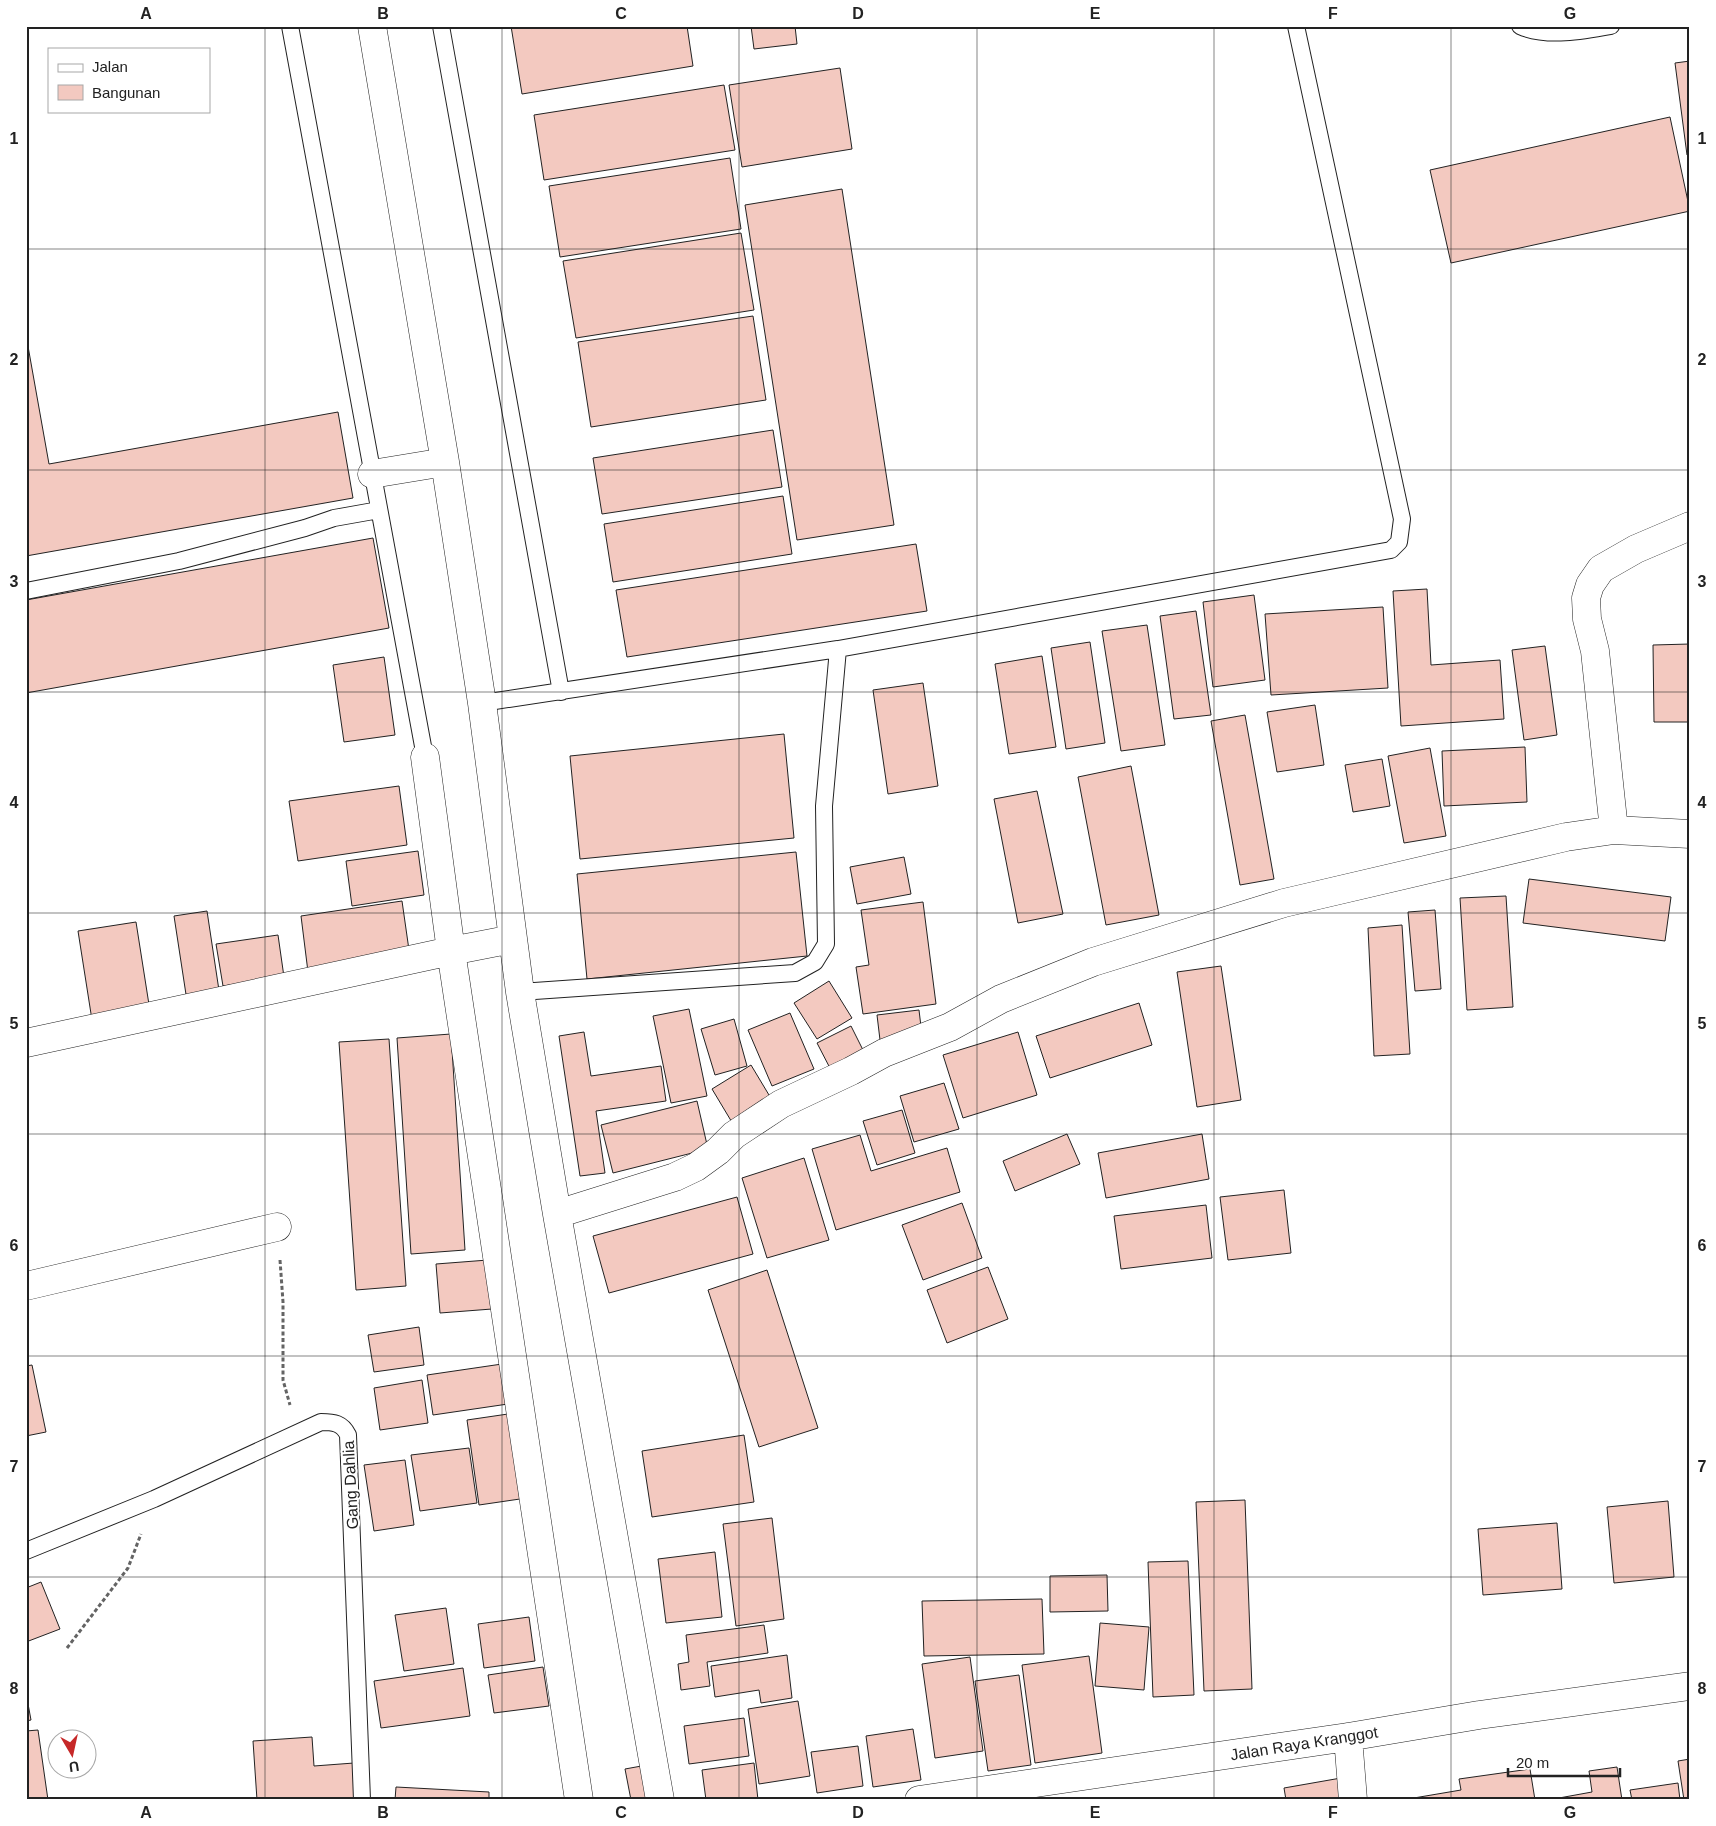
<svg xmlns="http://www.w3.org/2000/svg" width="1716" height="1826" viewBox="0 0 1716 1826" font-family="Arial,sans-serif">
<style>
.building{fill:#f3c9c0;stroke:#222}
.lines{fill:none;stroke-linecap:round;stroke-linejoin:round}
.service-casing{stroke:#222;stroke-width:18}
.minor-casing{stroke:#222;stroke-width:29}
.path{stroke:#646464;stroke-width:3;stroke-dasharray:4 2.5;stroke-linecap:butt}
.service{stroke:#fff;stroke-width:16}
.minor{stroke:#fff;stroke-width:28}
.grid{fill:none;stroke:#222;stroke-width:1;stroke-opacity:0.55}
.labels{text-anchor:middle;stroke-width:4;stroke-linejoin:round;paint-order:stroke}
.street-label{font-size:16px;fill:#222;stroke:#fff}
.neatline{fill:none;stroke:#222;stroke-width:2}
.grid-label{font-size:16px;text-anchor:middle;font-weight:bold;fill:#222}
</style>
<rect width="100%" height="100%" fill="#fff"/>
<!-- building -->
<path class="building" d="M511 26H687L693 66 522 94Z
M751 26H795L797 44 754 49Z
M1690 61V154L1687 155 1675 63Z
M840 68 852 149 742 167 729 85Z
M724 85 735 150 544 180 534 115Z
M1670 117 1690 211 1451 263 1430 170Z
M730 158 741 229 560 257 549 186Z
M842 189 894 525 797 540 745 205Z
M741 233 754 310 576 338 563 261Z
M753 316 766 400 591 427 578 342Z
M26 335 49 464 338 412 353 498 26 556Z
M773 430 782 487 602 514 593 458Z
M783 496 792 554 613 582 604 524Z
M373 538 389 628 26 693V600Z
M916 544 927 611 627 657 616 590Z
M1427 589 1431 665 1500 660 1504 719 1401 726 1393 591Z
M1254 595 1265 680 1213 687 1203 602Z
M1383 607 1388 688 1271 695 1265 614Z
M1196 611 1211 715 1174 719 1160 616Z
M1147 625 1165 745 1121 751 1102 631Z
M1090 642 1105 743 1066 749 1051 648Z
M1690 644V722H1654L1653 645Z
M1545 646 1557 735 1524 740 1512 650Z
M1042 656 1056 747 1009 754 995 664Z
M384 657 395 735 344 742 333 665Z
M923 683 938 786 888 794 873 690Z
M1315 705 1324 765 1277 772 1267 712Z
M1245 715 1274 879 1240 885 1211 721Z
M784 734 794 838 580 859 570 756Z
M1525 747 1527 802 1444 806 1442 751Z
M1430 748 1446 836 1404 843 1388 756Z
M1382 759 1390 806 1353 812 1345 765Z
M1131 766 1159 915 1106 925 1078 777Z
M399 786 407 845 298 861 289 801Z
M1037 791 1063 914 1018 923 994 799Z
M418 851 424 895 352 906 346 861Z
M796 852 807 956 587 979 577 874Z
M904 857 911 894 857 904 850 867Z
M1529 879 1671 897 1665 941 1523 923Z
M1506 896 1513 1007 1467 1010 1460 898Z
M402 901 410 957 308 972 301 916Z
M923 902 936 1004 863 1014 856 967 869 965 861 910Z
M1435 910 1441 989 1415 991 1408 912Z
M207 911 220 997 187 1001 174 916Z
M136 922 150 1011 92 1020 78 931Z
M1402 925 1410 1054 1374 1056 1368 928Z
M278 935 284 977 223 986 216 944Z
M1221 966 1241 1100 1197 1107 1177 972Z
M829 981 852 1018 817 1039 794 1003Z
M1139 1003 1152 1045 1050 1078 1036 1036Z
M689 1009 707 1096 671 1103 653 1016Z
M919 1010 922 1035 880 1040 877 1015Z
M790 1013 814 1069 772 1086 748 1030Z
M734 1019 747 1066 715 1075 701 1029Z
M851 1026 866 1056 832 1072 817 1043Z
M584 1032 591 1076 661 1066 666 1101 596 1111 605 1173 580 1176 559 1036Z
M1018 1032 1037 1095 963 1118 943 1055Z
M451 1034 465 1250 411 1254 397 1038Z
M389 1039 406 1286 356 1290 339 1042Z
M751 1065 772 1100 733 1124 712 1089Z
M944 1083 959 1129 914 1142 900 1096Z
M697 1101 708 1149 613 1173 601 1125Z
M902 1110 915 1153 877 1165 863 1121Z
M1067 1134 1080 1164 1015 1191 1003 1161Z
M1202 1134 1209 1179 1106 1198 1098 1153Z
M860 1135 871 1171 947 1148 960 1192 836 1230 812 1149Z
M804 1158 829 1240 767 1258 742 1178Z
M1284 1190 1291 1253 1228 1260 1220 1197Z
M737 1197 753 1254 609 1293 593 1236Z
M962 1203 982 1258 923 1280 902 1225Z
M1206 1205 1212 1258 1121 1269 1114 1216Z
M488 1260 492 1309 440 1313 436 1264Z
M988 1267 1008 1319 947 1343 927 1290Z
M767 1270 818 1428 759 1447 708 1290Z
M419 1327 424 1365 374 1372 368 1335Z
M502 1364 508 1404 433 1415 427 1375Z
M32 1365 46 1432 26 1436V1366Z
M422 1380 428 1423 380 1430 374 1388Z
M508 1414 520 1499 479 1505 467 1420Z
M744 1435 754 1502 652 1517 642 1451Z
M469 1448 477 1503 420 1511 411 1455Z
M405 1460 414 1525 374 1531 364 1465Z
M1245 1500 1252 1689 1204 1691 1196 1502Z
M1668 1501 1674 1577 1614 1583 1607 1507Z
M772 1518 784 1619 736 1626 723 1524Z
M1557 1523 1562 1589 1483 1595 1478 1529Z
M715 1552 722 1617 666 1623 658 1559Z
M1188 1561 1194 1695 1153 1697 1148 1562Z
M1107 1575 1108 1611 1050 1612V1576Z
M41 1582 60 1629 26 1642V1588Z
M1042 1599 1044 1654 924 1656 922 1601Z
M446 1608 454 1664 404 1671 395 1615Z
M529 1617 535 1661 484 1668 478 1624Z
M1100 1623 1149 1627 1144 1690 1095 1686Z
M764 1625 768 1653 707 1662 710 1686 681 1690 678 1664 689 1662 686 1635Z
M787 1655 792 1698 761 1703 759 1690 715 1697 711 1666Z
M1089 1656 1102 1753 1035 1763 1022 1665Z
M970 1657 983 1751 935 1758 922 1664Z
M543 1667 549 1706 494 1713 488 1675Z
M463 1668 470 1716 381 1728 374 1681Z
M1019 1675 1031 1765 988 1771 975 1681Z
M26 1693 31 1720 26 1721Z
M798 1701 810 1776 759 1784 748 1709Z
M744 1718 749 1756 689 1764 684 1726Z
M913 1729 921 1780 873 1787 866 1736Z
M38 1730 48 1800H26V1731Z
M312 1737 314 1766 354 1763 356 1800H257L253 1741Z
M858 1746 863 1786 817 1793 811 1752Z
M1690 1759V1800H1684L1678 1761Z
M754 1763 758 1800H706L702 1770Z
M647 1765 654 1800H631L625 1769Z
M1617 1767 1622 1800H1548L1592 1792 1589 1771Z
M1530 1769 1535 1800H1402L1461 1790 1459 1779Z
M1341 1778 1345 1800H1286L1284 1788Z
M1678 1783 1680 1800H1632L1630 1790Z
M396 1787 489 1792V1800H395Z"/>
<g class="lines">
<!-- service casing -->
<g class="service-casing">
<path id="service" d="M290 26 425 757
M441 26 561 692
M1520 26C1546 38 1584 31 1611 26
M26 591 179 561 305 528 334 518 379 510
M482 703 838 649 1391 550 1399 542 1402 519 1296 26
M520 992 795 973 815 962 826 944 824 806 838 649
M26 1551 154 1499 321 1422C334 1422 342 1423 348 1435L362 1800"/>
</g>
<!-- minor casing -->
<g class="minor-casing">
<path id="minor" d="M372 26 445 462 482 703 520 992 557 1214 660 1800
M372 474 445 462
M425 757 451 951 579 1800
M1614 830 1595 651 1587 619 1586 598 1590 585 1601 569 1636 549 1690 526
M26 1043 451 951 513 939
M557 1214 675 1177 696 1167 718 1151 734 1135 781 1104 851 1071 884 1053 950 1027 1001 999 1093 962 1284 903 1566 837 1614 830 1690 834
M26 1286 277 1227
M1348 1737 1353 1800
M919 1800 1348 1737 1479 1715 1690 1686"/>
</g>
<!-- path -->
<path class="path" d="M280 1260 283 1302V1380L290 1405
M67 1648 128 1568 141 1534"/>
<!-- service -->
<use href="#service" class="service"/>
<!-- minor -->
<use href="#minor" class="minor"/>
</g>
<!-- grid -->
<path class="grid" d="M265 26V1800M502 26V1800M739 26V1800M977 26V1800M1214 26V1800M1451 26V1800M26 249H1690M26 470H1690M26 692H1690M26 913H1690M26 1134H1690M26 1356H1690M26 1577H1690"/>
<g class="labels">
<!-- street labels -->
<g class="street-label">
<text transform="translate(350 1485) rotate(-93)" y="6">Gang Dahlia</text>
<text transform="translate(1304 1743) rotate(-9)" y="6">Jalan Raya Kranggot</text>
</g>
</g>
<!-- border -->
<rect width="1716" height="1826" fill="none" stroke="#ffffff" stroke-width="55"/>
<!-- legend -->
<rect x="48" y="48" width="162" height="65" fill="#ffffff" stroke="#a7a7a7"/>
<rect x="58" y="64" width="25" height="8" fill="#ffffff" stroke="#a7a7a7"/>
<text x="92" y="72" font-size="15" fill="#222222">Jalan</text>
<rect x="58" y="85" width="25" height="15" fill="#f3c9c0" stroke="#a7a7a7"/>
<text x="92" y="98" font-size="15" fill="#222222">Bangunan</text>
<!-- north arrow -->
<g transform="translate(72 1754) rotate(171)"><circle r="24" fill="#ffffff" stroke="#a7a7a7"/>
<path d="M0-4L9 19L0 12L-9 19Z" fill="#c62828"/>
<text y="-8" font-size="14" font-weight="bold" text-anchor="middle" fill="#222222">U</text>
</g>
<!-- scale -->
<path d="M1508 1768v8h112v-8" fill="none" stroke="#222222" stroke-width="2.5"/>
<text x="1516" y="1768" font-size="15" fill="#222222" stroke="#ffffff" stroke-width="4" paint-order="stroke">20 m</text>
<rect x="28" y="28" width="1660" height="1770" class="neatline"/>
<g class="grid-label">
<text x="146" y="19">A</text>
<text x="383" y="19">B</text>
<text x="621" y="19">C</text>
<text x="858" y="19">D</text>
<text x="1095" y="19">E</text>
<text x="1333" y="19">F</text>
<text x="1570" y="19">G</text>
<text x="14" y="144">1</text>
<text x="1702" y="144">1</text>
<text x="14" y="365">2</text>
<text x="1702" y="365">2</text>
<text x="14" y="587">3</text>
<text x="1702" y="587">3</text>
<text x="14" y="808">4</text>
<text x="1702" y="808">4</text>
<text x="14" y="1029">5</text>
<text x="1702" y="1029">5</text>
<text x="14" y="1251">6</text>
<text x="1702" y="1251">6</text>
<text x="14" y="1472">7</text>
<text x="1702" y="1472">7</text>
<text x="14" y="1694">8</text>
<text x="1702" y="1694">8</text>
<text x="146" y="1818">A</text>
<text x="383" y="1818">B</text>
<text x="621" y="1818">C</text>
<text x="858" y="1818">D</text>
<text x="1095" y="1818">E</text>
<text x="1333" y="1818">F</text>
<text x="1570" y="1818">G</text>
</g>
</svg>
